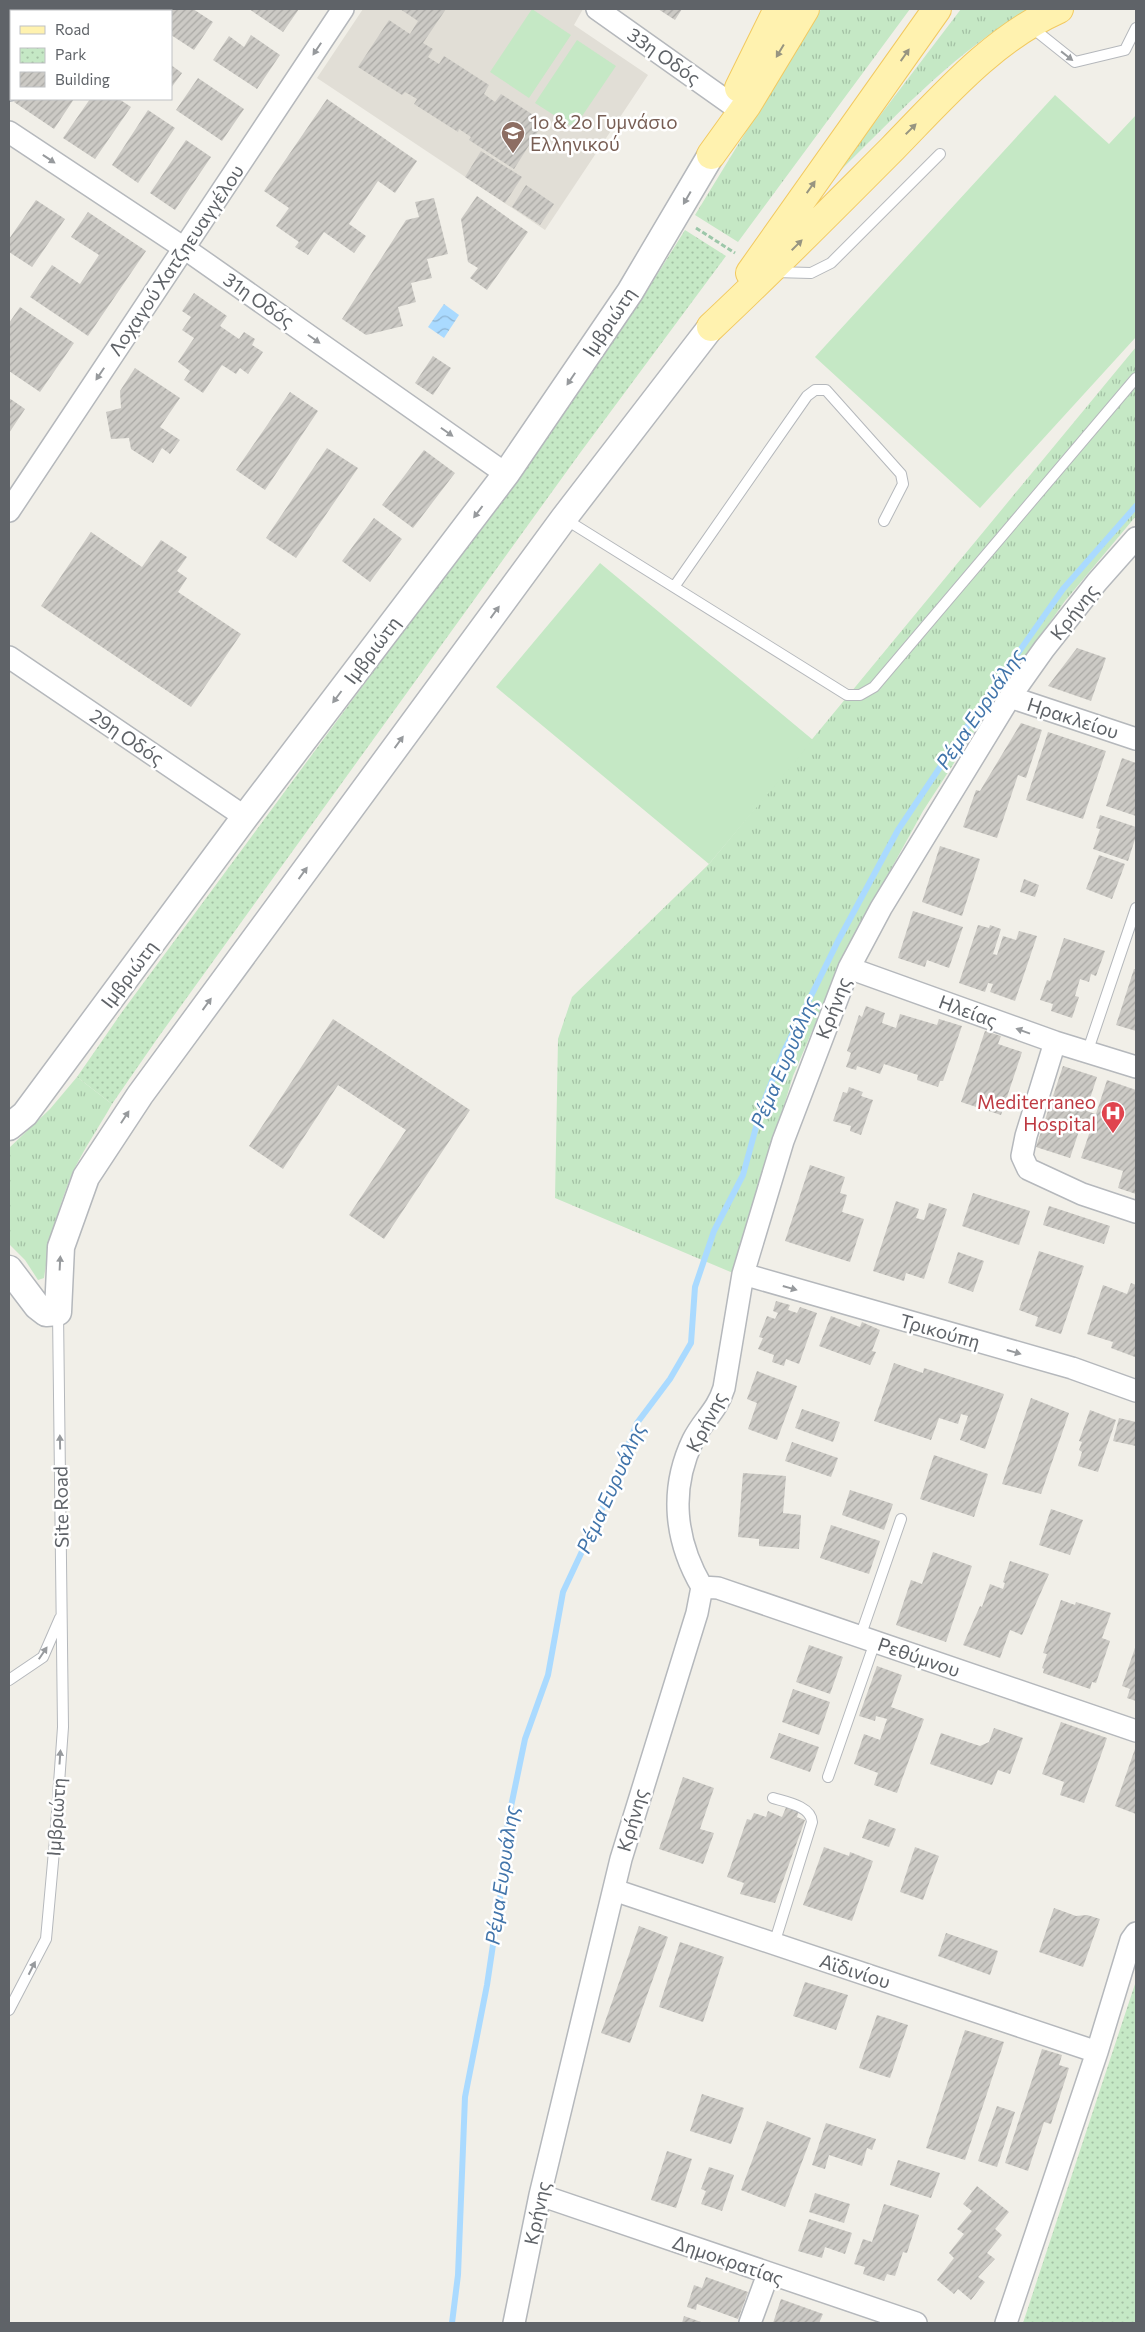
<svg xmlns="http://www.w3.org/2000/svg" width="1145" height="2332" viewBox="0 0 1145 2332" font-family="Commissioner,sans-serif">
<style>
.education{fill:#e1ded6}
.grass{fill:url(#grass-tufts)}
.park{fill:url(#park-dots)}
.pitch{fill:#c5e8c5}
.water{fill:url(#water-waves)}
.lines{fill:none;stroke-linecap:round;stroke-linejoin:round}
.stream{stroke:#aadaff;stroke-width:6}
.building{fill:url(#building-hatch)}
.service-casing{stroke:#b5b8bc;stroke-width:12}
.minor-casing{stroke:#b5b8bc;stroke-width:24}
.tertiary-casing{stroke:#b5b8bc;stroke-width:29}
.primary-casing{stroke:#f2c960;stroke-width:30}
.path{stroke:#9cc7a9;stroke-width:3;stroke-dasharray:5 2.5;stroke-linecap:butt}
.service{stroke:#fff;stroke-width:10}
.minor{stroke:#fff;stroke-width:21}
.tertiary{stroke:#fff;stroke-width:26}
.primary{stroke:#fff2af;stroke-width:28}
.oneway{fill:#979a9d}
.oneway2{fill:#979581}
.labels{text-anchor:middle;stroke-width:5;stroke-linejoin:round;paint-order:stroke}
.street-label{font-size:19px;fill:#5f6368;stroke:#fff}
.education-label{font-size:19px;fill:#785e54;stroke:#fff;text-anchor:start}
.health-label{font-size:19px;fill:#be3a42;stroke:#fff;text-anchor:end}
.water-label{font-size:20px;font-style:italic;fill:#4174aa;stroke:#fff}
</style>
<defs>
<pattern id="grass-tufts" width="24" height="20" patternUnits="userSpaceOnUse" patternTransform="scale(1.25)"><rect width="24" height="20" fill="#c5e8c5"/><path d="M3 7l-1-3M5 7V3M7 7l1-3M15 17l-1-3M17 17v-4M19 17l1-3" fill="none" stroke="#a3c0a4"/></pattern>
<pattern id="park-dots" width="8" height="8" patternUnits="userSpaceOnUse" patternTransform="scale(1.25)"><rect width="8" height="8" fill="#c5e8c5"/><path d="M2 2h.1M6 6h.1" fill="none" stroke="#a3c0a4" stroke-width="1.8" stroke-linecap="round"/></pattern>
<pattern id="water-waves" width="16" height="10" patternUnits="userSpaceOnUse" patternTransform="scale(1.25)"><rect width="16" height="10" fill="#aadaff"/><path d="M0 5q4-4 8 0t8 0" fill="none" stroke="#8eb4d2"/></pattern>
<pattern id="building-hatch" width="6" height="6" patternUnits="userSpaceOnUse" patternTransform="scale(1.25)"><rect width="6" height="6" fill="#cccac5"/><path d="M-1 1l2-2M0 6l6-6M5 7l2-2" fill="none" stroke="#a9a8a4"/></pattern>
</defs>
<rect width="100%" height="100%" fill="#f1efe8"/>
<!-- education -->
<path class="education" d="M363 9H583L574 25 648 75 545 230 317 78Z"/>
<!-- grass -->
<path class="grass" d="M821 9H910L738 242 695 215Z
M961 9H1029C953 53 893 119 831 180Z
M1136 347V516L1065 601 996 698 923 811 847 949 793 1076 733 1273 555 1198 558 1039 572 997 709 864Z
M77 1077 112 1104C99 1127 83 1150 72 1174 58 1208 49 1242 44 1278L38 1280 25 1260 9 1244V1148L50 1109Z"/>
<!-- park -->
<path class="park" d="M685 230 726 256 580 453 157 1039 112 1104 77 1077 122 1012 551 431 638 305Z
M1136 1981V2323H1023Z"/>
<!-- pitch -->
<path class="pitch" d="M532 9 571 35 529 98 490 72Z
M577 40 616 66 574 128 535 103Z
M1055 95 1109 144 1136 115V337L980 508 815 357Z
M600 563 813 740 709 864 496 687Z"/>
<!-- water -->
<path class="water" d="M444 304 459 315 444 338 428 327Z"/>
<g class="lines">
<!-- stream -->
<path class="stream" d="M452 2323 458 2275 465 2097 487 1985 501 1891 508 1821 525 1739 548 1675 563 1592 607 1498 637 1423 670 1379 691 1343 695 1287 714 1231 743 1175 761 1109 784 1051 838 941 898 830 985 700 1063 589 1136 506"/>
</g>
<!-- building -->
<path class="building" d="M9 9H28L31 11H11V47L9 51Z
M75 9H135L133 11H73Z
M150 9H193L213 22 194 50 171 35V11H149Z
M249 9H299L283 32Z
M400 9H446L423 43 433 49 428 57 439 64 444 56 489 85 484 94 495 102 501 94 544 122 514 169 469 140 471 137 459 129 458 132 414 104 417 99 405 92 402 95 358 67 389 20 410 34 418 21Z
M658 9H682L675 20Z
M251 35 280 55 257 89 213 60 229 36 244 47Z
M171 65 182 73 171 88Z
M198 78 244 109 222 141 176 110Z
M16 99H74L54 129 14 102Z
M90 99H119L131 107 95 159 63 138Z
M327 99 417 161 395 193 378 181 349 224 366 236 354 253 324 232 308 255 295 247 299 242 276 226 289 208 264 191Z
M148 110 175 128 138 183 112 165Z
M186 140 211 157 175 210 150 193Z
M481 151 522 177 505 203 465 177Z
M526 185 554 204 540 225 512 207Z
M477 196 528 232 487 290 470 278 478 268 468 262 461 219Z
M434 198 448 254 427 259 432 278 411 283 416 302 398 307 403 326 366 335 342 319 406 220 419 217 415 202Z
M36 200 65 219 32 267 9 252V239Z
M88 212 146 251 88 336 30 297 52 265 80 284 99 255 71 237Z
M194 293 227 316 220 326 239 339 244 332 255 339 252 345 263 352 248 374 240 368 236 374 222 365 203 393 184 380 190 371 178 362 194 338 182 330 191 317 182 311Z
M20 307 74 343 40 392 9 371V323Z
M433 356 451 368 433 395 415 383Z
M135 368 180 398 160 427 180 440 170 454 162 448 153 463 131 449 129 438 111 439 106 412 121 408 120 391Z
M290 392 318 411 265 490 236 470Z
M9 398 25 409 9 433Z
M327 448 358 468 296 558 266 538Z
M424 450 455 473 413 528 382 505Z
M374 518 402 539 370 582 342 561Z
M91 532 142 567 161 540 187 557 177 571 187 578 178 592 241 634 191 707 41 606Z
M1077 648 1106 658 1091 701 1048 686Z
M1021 723 1042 730 1026 778 1018 775 997 838 963 827 976 790 980 791Z
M1048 732 1106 751 1083 819 1026 800Z
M1122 758 1136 763V816L1106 806Z
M1100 815 1136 827V836L1128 861 1093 849 1100 829 1096 828Z
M940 846 980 859 962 916 922 902Z
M1099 855 1125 864 1112 899 1086 889Z
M1024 879 1039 885 1035 897 1020 892Z
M913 911 963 927 949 968 927 960 925 967 898 958Z
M978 925 989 928 990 925 1001 929 993 954 997 955 1003 936 1016 940 1019 931 1037 936 1015 1001 990 992 993 984 988 983 985 992 959 983Z
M1064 938 1105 951 1096 976 1091 974 1089 982 1080 979 1075 996 1079 997 1072 1018 1051 1011 1053 1004 1040 1000 1047 980 1050 981Z
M1134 969H1136V1031L1116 1025Z
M866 1006 885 1013 882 1023 896 1028 900 1014 937 1025 939 1019 962 1026 943 1081H940L938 1087 917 1080 918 1075 884 1064 880 1074 857 1066 856 1070 846 1067 851 1053 847 1051 859 1015 862 1017Z
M333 1019 470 1110 384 1239 349 1215 406 1130 338 1085 283 1169 249 1146Z
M985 1031 1001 1036 998 1044 1022 1052 1001 1115 961 1102Z
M1063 1066 1097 1077 1086 1111 1096 1114 1107 1080 1136 1090V1194L1118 1188 1123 1171 1081 1158 1093 1122 1083 1119 1070 1158 1036 1147Z
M849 1087 863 1092 861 1096 873 1100 861 1135 850 1131 851 1126 833 1121 843 1092 847 1093Z
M810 1165 845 1177 840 1193 847 1195 842 1212 864 1219 850 1262 785 1241Z
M973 1193 1030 1211 1019 1245 962 1226Z
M896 1201 919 1209 916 1218 924 1220 929 1203 947 1209 924 1279 906 1273 904 1281 873 1271Z
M1049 1206 1110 1226 1104 1244 1043 1225Z
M1039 1251 1084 1266 1061 1334 1035 1326 1038 1317 1019 1310Z
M958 1252 984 1261 973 1292 948 1283Z
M1131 1283 1136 1285 1135 1357 1111 1348 1113 1342 1087 1334 1103 1285 1127 1294Z
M776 1301 790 1305 788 1310 797 1313 800 1307 817 1313 799 1364 786 1359 784 1366 772 1362 774 1355 758 1349 763 1338 759 1337 767 1316 775 1319 778 1313 773 1311Z
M831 1316 860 1327 862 1322 880 1330 872 1351 876 1352 870 1365 819 1346Z
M894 1363 923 1373 924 1368 1004 1394 985 1449 960 1440 968 1416 961 1414 958 1424 939 1418 931 1440 874 1421Z
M757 1371 797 1386 777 1440 748 1429 757 1403 747 1399Z
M1031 1398 1069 1413 1041 1494 1002 1484Z
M802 1409 840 1422 833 1442 795 1428Z
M1090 1410 1116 1420 1098 1472 1078 1466 1082 1452 1079 1450 1082 1442 1079 1441Z
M1119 1418 1136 1422V1446L1113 1441Z
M792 1442 838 1458 831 1477 785 1461Z
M934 1455 988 1474 974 1517 920 1499Z
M743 1473 786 1476 783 1513 801 1515 799 1549 759 1546V1539L738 1537Z
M850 1490 893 1504 884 1530 842 1515Z
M1051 1509 1083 1520 1070 1555 1039 1545Z
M831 1525 880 1541 869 1574 820 1558Z
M933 1552 972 1566 946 1642 896 1625 911 1580 922 1584Z
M1010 1561 1049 1574 1022 1635 1010 1630 1000 1658 963 1645 980 1606 982 1607 990 1584 1003 1589 1005 1583 1003 1582Z
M1061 1600 1075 1605 1076 1602 1111 1613 1102 1638 1110 1641 1096 1683 1092 1682 1090 1689 1043 1673 1044 1669 1042 1668 1047 1654 1043 1653Z
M809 1645 843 1657 830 1694 796 1682Z
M1136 1645V1701L1127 1698 1130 1689 1122 1686Z
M877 1666 902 1675 891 1707 924 1719 897 1793 874 1785 878 1773 854 1764 864 1734 880 1740 887 1719 876 1716 875 1721 859 1716Z
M793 1689 830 1702 819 1735 782 1722Z
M1061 1722 1107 1738 1084 1803 1060 1795 1064 1782 1042 1774Z
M994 1728 1023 1738 1010 1774 998 1770 992 1785 930 1764 941 1733 980 1746 989 1742Z
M779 1733 819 1747 810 1772 770 1758Z
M1136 1746V1814L1115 1806Z
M683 1777 714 1788 700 1829 714 1833 703 1864 659 1849Z
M787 1805 799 1810 797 1817 805 1820 775 1903 740 1894 744 1883 727 1877 747 1819 751 1820 754 1813 766 1817 768 1811 782 1817Z
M869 1819 896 1829 889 1847 862 1838Z
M824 1847 849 1856 850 1852 873 1861 852 1921 803 1905Z
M915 1847 939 1856 923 1900 900 1892Z
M1054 1908 1076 1916 1087 1915 1100 1919 1083 1967 1039 1952Z
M639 1926 668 1937 630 2043 601 2033Z
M946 1933 998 1951 990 1975 938 1956Z
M680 1942 724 1957 703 2022 659 2007Z
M805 1982 848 1995 836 2030 793 2016Z
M877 2015 908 2025 890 2078 859 2068Z
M965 2030 1004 2042 965 2160 926 2148Z
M1042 2049 1062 2055 1059 2065 1069 2068 1051 2124 1044 2122 1028 2171 1005 2163Z
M702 2094 744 2108 731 2144 690 2131Z
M997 2106 1015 2112 997 2167 978 2161Z
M767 2121 811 2138 785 2207 741 2190Z
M826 2123 876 2139 872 2150 867 2148 862 2166 829 2155 825 2169 812 2165Z
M667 2151 692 2159 676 2208 651 2200Z
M898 2160 940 2173 931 2198 890 2185Z
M709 2167 734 2175 722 2211 701 2204 706 2191 701 2189Z
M977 2186 1009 2212 995 2229 1002 2235 987 2253 995 2259 978 2277 985 2282 971 2300 958 2289 954 2294 937 2280 954 2258 949 2253 964 2234 957 2229 972 2211 963 2204Z
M815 2193 850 2204 844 2223 809 2212Z
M884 2204 919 2215 907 2253 903 2252 895 2276 887 2274 884 2281 863 2274 865 2267 854 2264 863 2239 872 2242Z
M809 2219 852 2233 845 2254 825 2247 822 2258 798 2251Z
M706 2277 748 2292 738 2319 697 2304 696 2310 687 2307 694 2285 702 2288Z
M781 2299 823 2314 819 2323H773Z
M684 2316 704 2323H682Z"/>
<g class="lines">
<!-- service casing -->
<g class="service-casing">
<path id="service" d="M1030 26 1075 62 1125 50 1136 28
M774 272 811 273 831 263 940 154
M565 519 847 695H860L874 687 1136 378
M674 587 807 396 815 390H826L901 474 903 484 884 521
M1088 1050 1136 908
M860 1637 901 1519
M9 1680 43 1657 60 1618
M828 1777 875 1642
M773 1798C786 1802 811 1806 812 1822L774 1944
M9 2010 46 1939 55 1840 63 1727 58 1312"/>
</g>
<!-- minor casing -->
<g class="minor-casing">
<path id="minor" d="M597 9 731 104
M61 11 63 9
M9 90 11 87
M9 132 184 248 506 474
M9 511 343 9
M9 657 245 817
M1010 697 1136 739
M849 968 1055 1042 1136 1067
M1055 1042 1026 1136 1022 1156 1028 1169 1082 1194 1136 1212
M743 1274 1072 1368 1136 1391
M702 1587 718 1588 1136 1731
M614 1890 1097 2052
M540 2195 916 2323
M514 2323 540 2195 621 1859 697 1613 702 1587C675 1541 669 1490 693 1440 703 1420 717 1411 724 1388L743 1274 783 1141 849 968 881 908 1010 697 1044 649 1097 582 1136 538
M750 2323 768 2274
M1006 2323 1097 2052 1131 1940 1136 1933"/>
</g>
<!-- tertiary casing -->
<g class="tertiary-casing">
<path id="tertiary" d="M9 1127 25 1114 245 817 506 474 630 292 711 155
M9 1269 37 1306 46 1313 58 1312 61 1247 86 1177 140 1095 564 518 711 327"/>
</g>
<!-- primary casing -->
<g class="primary-casing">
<path id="primary" d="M739 88 778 9
M711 155 747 105 805 9
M750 273 937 9
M711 327C773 269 832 209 892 149 942 98 992 39 1059 9"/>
</g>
<!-- path -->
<path class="path" d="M696 228 735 253"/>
<!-- service -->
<use href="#service" class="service"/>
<!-- minor -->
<use href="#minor" class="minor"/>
<!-- tertiary -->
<use href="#tertiary" class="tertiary"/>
<!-- primary -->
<use href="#primary" class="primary"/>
</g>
<!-- one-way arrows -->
<defs><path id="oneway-solid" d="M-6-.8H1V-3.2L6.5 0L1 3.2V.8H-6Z" transform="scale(1.25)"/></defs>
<g class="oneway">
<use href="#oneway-solid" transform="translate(317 49) rotate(124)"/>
<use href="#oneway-solid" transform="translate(1067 56) rotate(38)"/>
<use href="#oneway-solid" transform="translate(49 159) rotate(34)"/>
<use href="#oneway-solid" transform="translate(687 198) rotate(120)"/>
<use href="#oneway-solid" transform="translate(314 339) rotate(35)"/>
<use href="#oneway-solid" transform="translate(100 374) rotate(124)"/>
<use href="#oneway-solid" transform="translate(571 379) rotate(124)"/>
<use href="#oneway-solid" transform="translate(447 432) rotate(35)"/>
<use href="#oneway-solid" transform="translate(478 512) rotate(127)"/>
<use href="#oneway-solid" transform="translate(495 612) rotate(-54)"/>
<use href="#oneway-solid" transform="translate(337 697) rotate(127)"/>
<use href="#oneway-solid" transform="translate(399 742) rotate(-54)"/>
<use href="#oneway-solid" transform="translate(303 873) rotate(-54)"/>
<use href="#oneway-solid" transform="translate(207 1004) rotate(-54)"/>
<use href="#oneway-solid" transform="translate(1023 1031) rotate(-160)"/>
<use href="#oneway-solid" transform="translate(125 1117) rotate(-57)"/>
<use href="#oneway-solid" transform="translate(60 1263) rotate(-87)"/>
<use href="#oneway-solid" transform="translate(790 1288) rotate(16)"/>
<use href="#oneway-solid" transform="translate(1014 1352) rotate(16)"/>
<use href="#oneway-solid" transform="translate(60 1442) rotate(-91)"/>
<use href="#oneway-solid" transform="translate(43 1653) rotate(-56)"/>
<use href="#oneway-solid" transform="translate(60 1757) rotate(-86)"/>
<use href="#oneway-solid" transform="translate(32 1968) rotate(-63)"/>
</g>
<g class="oneway2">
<use href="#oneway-solid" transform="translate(780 51) rotate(121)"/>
<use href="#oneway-solid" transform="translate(905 55) rotate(-55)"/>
<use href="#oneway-solid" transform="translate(911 129) rotate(-45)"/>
<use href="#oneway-solid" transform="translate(811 187) rotate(-55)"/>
<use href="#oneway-solid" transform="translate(797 245) rotate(-45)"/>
</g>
<!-- icons -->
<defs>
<g id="school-pin" transform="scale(1.25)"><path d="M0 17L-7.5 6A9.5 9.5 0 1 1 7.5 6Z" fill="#8d6e63" stroke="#fff"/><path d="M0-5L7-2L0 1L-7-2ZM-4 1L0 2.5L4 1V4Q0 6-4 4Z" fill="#fff"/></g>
<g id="hospital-pin" transform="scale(1.25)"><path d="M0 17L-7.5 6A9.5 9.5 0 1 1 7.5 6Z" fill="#e0444e" stroke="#fff"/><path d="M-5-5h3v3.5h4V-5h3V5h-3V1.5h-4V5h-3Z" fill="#fff"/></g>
</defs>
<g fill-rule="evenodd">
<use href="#school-pin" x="513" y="133"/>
<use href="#hospital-pin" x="1113" y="1113"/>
</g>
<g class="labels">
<!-- street labels -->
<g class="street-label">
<text transform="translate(664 56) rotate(35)" y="7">33η Οδός</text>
<text transform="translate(176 260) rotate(-56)" y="7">Λοχαγού Χατζηευαγγέλου</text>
<text transform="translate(259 300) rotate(35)" y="7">31η Οδός</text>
<text transform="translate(609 322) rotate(-56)" y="7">Ιμβριώτη</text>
<text transform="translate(1074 612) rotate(-52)" y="7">Κρήνης</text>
<text transform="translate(372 650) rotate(-53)" y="7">Ιμβριώτη</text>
<text transform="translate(1073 718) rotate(18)" y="7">Ηρακλείου</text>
<text transform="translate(127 737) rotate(34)" y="7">29η Οδός</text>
<text transform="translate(129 974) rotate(-53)" y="7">Ιμβριώτη</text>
<text transform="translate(833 1008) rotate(-69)" y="7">Κρήνης</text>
<text transform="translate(968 1011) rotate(20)" y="7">Ηλείας</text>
<text transform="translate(940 1331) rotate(16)" y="7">Τρικούπη</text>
<text transform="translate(706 1422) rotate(-63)" y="7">Κρήνης</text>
<text transform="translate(61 1507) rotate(-91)" y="7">Site Road</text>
<text transform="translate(919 1657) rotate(19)" y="7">Ρεθύμνου</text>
<text transform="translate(56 1817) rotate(-86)" y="7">Ιμβριώτη</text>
<text transform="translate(632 1820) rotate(-74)" y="7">Κρήνης</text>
<text transform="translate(855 1971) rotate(18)" y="7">Αϊδινίου</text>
<text transform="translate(537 2213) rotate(-78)" y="7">Κρήνης</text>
<text transform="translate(728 2260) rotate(19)" y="7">Δημοκρατίας</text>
</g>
<!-- education labels -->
<g class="education-label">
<text x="530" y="129">1ο &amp; 2ο Γυμνάσιο<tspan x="530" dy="22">Ελληνικού</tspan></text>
</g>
<!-- health labels -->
<g class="health-label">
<text x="1096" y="1109">Mediterraneo<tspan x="1096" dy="22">Hospital</tspan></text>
</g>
<!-- water labels -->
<g class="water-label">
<text transform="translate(980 709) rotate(-56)" y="7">Ρέμα Ευρυάλης</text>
<text transform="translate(784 1062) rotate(-67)" y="7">Ρέμα Ευρυάλης</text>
<text transform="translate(611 1488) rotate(-66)" y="7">Ρέμα Ευρυάλης</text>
<text transform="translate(502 1875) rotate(-82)" y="7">Ρέμα Ευρυάλης</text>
</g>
</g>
<!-- border -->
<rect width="1145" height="2332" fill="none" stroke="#5f6368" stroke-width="20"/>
<!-- legend -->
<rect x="10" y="10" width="162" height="90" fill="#ffffff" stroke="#bfc1c3"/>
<rect x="20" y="26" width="25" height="8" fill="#fff2af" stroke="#bfc1c3"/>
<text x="55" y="35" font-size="15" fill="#5f6368">Road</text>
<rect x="20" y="48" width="25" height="15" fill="url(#park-dots)" stroke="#bfc1c3"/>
<text x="55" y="60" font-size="15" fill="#5f6368">Park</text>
<rect x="20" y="72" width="25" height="15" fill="url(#building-hatch)" stroke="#bfc1c3"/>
<text x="55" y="85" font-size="15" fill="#5f6368">Building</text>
</svg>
